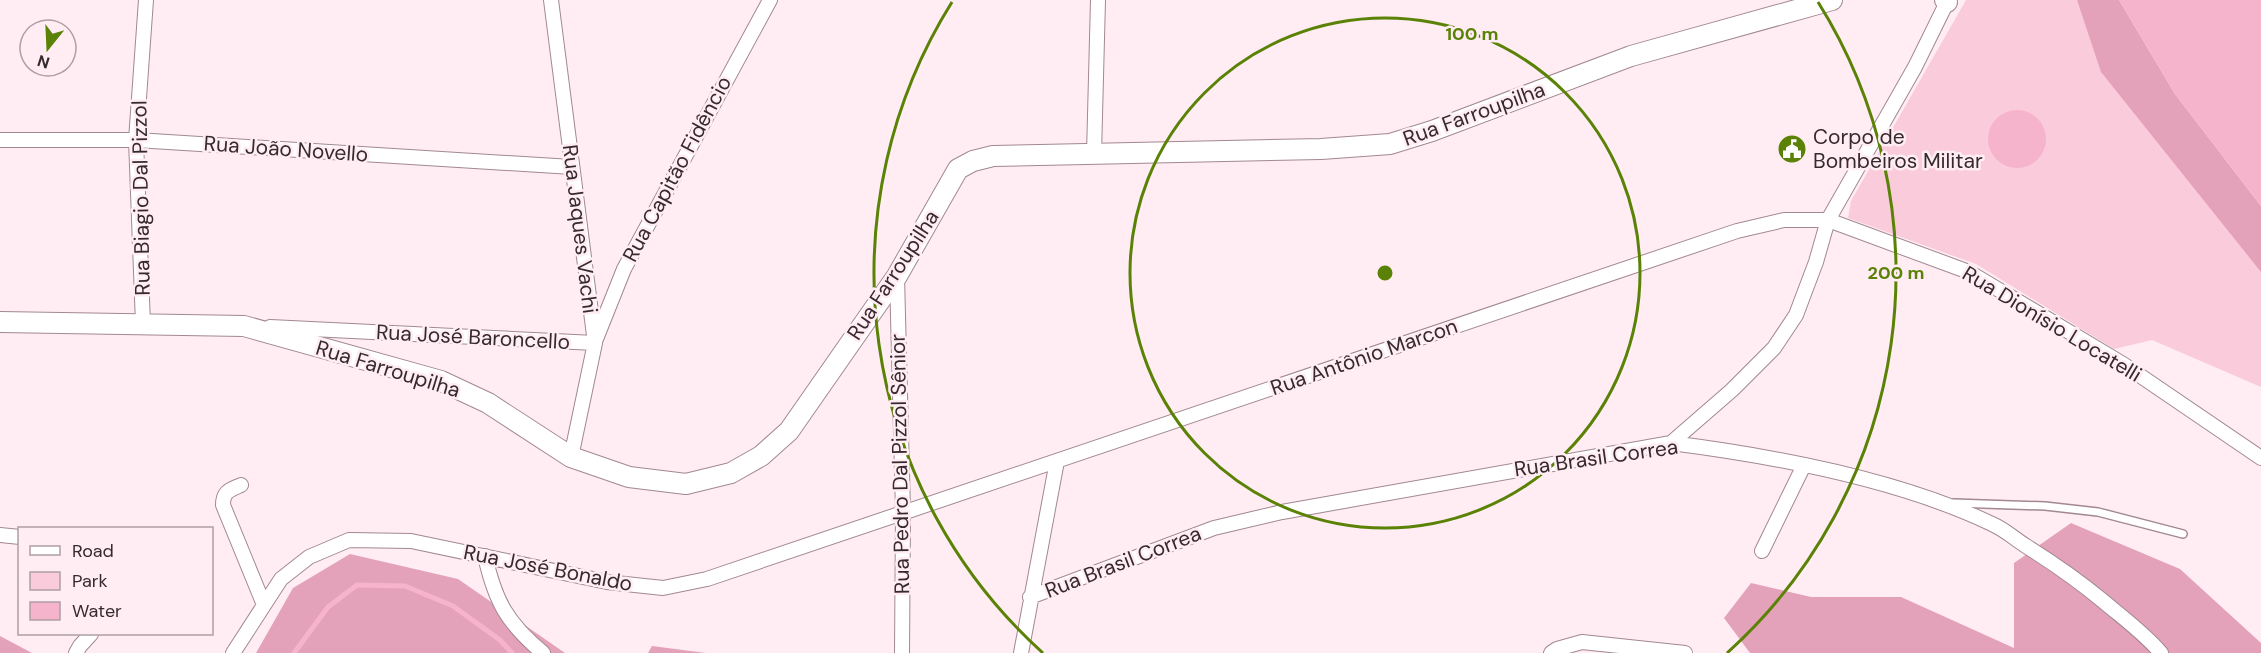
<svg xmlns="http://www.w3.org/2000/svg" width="2261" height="653" viewBox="0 0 2261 653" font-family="'DM Sans',sans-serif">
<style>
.green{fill:#facbdb}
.forest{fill:#e4a2ba}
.water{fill:#f6b3cc}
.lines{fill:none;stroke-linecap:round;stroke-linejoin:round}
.stream{stroke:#f6b3cc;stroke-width:5}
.lane-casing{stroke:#a28891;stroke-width:10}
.street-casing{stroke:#a28891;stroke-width:16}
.secondary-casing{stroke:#a28891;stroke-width:22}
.lane{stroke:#fff;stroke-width:7}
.street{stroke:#fff;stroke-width:14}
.secondary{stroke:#fff;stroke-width:20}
.ring{fill:none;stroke:#5a8206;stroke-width:3}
.labels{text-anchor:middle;stroke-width:5;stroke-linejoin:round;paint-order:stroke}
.street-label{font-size:21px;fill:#352a2e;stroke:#ffedf3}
.poi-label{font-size:21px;fill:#352a2e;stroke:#ffedf3;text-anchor:start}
.centre{fill:#5a8206;stroke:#ffedf3;stroke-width:3}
.ring-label{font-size:18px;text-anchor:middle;font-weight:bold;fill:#5a8206;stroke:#ffedf3;stroke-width:5;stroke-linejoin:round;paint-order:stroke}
</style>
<rect width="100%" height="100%" fill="#ffedf3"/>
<!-- green -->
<path class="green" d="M1966 0H2077L2094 44 2261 234V387L2152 340 2114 349 1976 264 1848 218 1851 201Z"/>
<!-- forest -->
<path class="forest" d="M2077 0H2119L2175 94 2261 206V272L2101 72Z
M2071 523 2180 569 2261 643V653H1750L1724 618 1751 583 1811 597H1901L2014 648V563Z
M350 554 458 579 565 653H256L293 588Z
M0 636 32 653H0Z
M652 646 706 653H648Z"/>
<!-- water -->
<path class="water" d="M2119 0H2261V206L2175 94Z
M1988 139a29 29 0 1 1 58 0a29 29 0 1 1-58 0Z"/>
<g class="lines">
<!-- stream -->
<path class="stream" d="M294 653 328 607 357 585 405 586 453 606 500 640 512 653"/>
<!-- lane casing -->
<g class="lane-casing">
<path id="lane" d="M1954 503 2045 506 2098 512 2183 534"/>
</g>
<!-- street casing -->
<g class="street-casing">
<path id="street" d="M551 0 595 343 571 457
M0 140H136L572 167
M1094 154 1098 0
M897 276 903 512 902 653
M143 324 136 140 146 0
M270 327 595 343
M596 339 624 269 770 0
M1671 443 1732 390 1774 348 1796 315 1816 262 1828 220 1915 67 1948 0
M241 485C230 490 223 491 223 505L264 605
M0 535 20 537
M1762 551 1804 465
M485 556C495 601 507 623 543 653
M1030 597 1214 528 1282 512 1671 443C1773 456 1898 479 1992 524 2004 529 2015 539 2026 546 2053 563 2079 581 2103 601 2123 618 2144 633 2161 653
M76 653 80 646 91 634
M233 653 281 579 309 557 349 540 411 541 607 582 663 588 707 579 1737 231 1784 220H1828L1969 272 2123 364 2261 458
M1021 653 1057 461
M1551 653 1557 649 1582 642 1685 653"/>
</g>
<!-- secondary casing -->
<g class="secondary-casing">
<path id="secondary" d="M1945 0 1947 2
M0 322 244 326 441 381 488 403 571 457 629 477 686 484 731 473 761 456 789 431 897 276 958 169 973 161 993 156 1321 149 1390 144 1432 131 1631 56 1832 0"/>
</g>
<!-- lane -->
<use href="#lane" class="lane"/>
<!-- street -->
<use href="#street" class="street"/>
<!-- secondary -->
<use href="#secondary" class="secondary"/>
</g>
<!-- distance rings -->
<g class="ring">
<circle cx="1385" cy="273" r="255"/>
<path d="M1043 653A511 511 0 0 1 952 2M1818 2A511 511 0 0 1 1727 653"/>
</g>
<!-- icons -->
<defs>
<g id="civic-disc" transform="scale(1.5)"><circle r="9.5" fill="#5a8206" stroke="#ffedf3"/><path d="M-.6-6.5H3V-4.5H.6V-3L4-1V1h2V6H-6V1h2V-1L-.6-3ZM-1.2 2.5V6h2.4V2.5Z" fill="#fff"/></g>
</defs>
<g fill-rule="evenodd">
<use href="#civic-disc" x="1792" y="149"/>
</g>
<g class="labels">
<!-- street labels -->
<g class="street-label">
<text transform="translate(1474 114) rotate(-20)" y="7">Rua Farroupilha</text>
<text transform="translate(286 149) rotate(4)" y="7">Rua João Novello</text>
<text transform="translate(677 169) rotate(-62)" y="7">Rua Capitão Fidêncio</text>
<text transform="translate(141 198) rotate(-91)" y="7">Rua Biagio Dal Pizzol</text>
<text transform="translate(580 229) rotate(83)" y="7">Rua Jaques Vachi</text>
<text transform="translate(893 275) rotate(-57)" y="7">Rua Farroupilha</text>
<text transform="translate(2052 324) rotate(31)" y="7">Rua Dionísio Locatelli</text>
<text transform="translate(473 337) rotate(3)" y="7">Rua José Baroncello</text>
<text transform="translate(1364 357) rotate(-19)" y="7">Rua Antônio Marcon</text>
<text transform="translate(388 369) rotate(17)" y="7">Rua Farroupilha</text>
<text transform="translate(1596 458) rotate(-8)" y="7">Rua Brasil Correa</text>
<text transform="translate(900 464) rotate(-91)" y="7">Rua Pedro Dal Pizzol Sênior</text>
<text transform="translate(1123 562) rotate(-21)" y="7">Rua Brasil Correa</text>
<text transform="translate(548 568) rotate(11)" y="7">Rua José Bonaldo</text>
</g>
<!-- poi labels -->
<g class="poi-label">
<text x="1813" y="144">Corpo de<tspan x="1813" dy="24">Bombeiros Militar</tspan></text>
</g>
</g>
<circle cx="1385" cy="273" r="9" class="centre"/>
<g class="ring-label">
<text x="1472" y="40">100 m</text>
<text x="1896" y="279">200 m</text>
</g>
<!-- legend -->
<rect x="18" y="527" width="195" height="108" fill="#ffedf3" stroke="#ae9fa4" stroke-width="1.5"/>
<rect x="30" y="546" width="30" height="9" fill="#ffffff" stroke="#ae9fa4" stroke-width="1.5"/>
<text x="72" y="557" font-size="18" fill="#352a2e">Road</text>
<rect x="30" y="572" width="30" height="18" fill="#facbdb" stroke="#ae9fa4" stroke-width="1.5"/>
<text x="72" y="587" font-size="18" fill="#352a2e">Park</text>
<rect x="30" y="602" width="30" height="18" fill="#f6b3cc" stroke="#ae9fa4" stroke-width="1.5"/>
<text x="72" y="617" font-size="18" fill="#352a2e">Water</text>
<!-- north arrow -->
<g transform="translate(48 48) rotate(198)"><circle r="28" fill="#ffedf3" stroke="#ae9fa4" stroke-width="1.5"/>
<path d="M0-4.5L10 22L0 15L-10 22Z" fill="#5a8206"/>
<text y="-9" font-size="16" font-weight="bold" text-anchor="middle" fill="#352a2e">N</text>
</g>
</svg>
